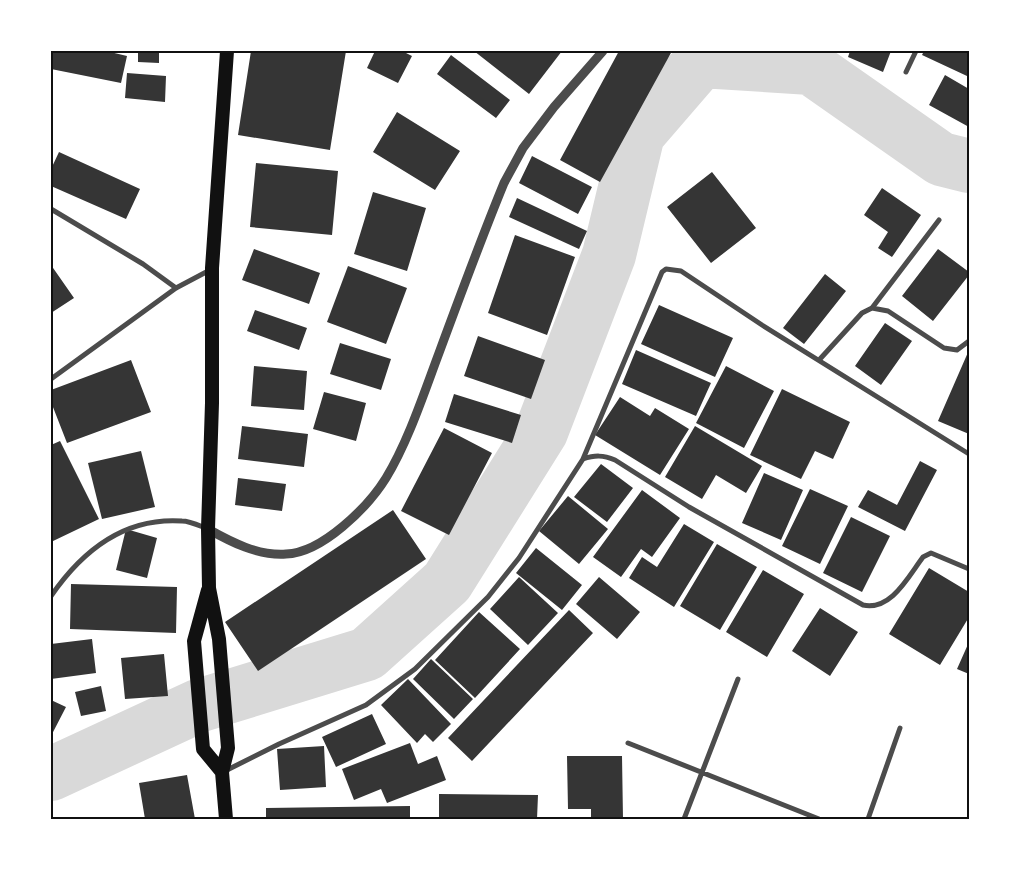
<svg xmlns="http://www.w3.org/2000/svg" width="1020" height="870" viewBox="0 0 1020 870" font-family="Commissioner,sans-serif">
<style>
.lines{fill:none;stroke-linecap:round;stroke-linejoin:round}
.river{stroke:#d9d9d9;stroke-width:54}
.building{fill:#353535}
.minor{stroke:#4c4c4c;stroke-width:5}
.tertiary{stroke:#4c4c4c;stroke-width:9}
.trunk{stroke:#111;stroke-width:14}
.neatline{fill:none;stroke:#111;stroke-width:2}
</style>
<rect width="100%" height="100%" fill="#fff"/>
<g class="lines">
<!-- river -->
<path class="river" d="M51 774 198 706 367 654 447 582 541 432 609 255 638 134 701 61 811 68 941 159 969 166"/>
</g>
<!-- building -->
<path class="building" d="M51 51H106L127 56 121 83 51 69Z
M138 51H159V63L138 62Z
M251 51H346L330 150 238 135Z
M375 51H402L412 56 398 83 367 68Z
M474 51H562L529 94Z
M619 51H672L600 182 560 160Z
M850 51H891L883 72 848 57Z
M924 51H969L967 76 922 55Z
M451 55 510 100 496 118 437 74Z
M127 73 166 76 165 102 125 98Z
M945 75 969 89V127L929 105Z
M397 112 460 151 435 190 373 152Z
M59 152 140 189 126 219 51 186V169Z
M532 156 592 187 578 214 519 183Z
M256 163 338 171 332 235 250 227Z
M712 172 756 228 711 263 667 207Z
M882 188 921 215 892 257 878 248 888 232 864 215Z
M373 192 426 208 407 271 354 254Z
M517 198 587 231 579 249 509 217Z
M515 235 575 257 547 335 488 313Z
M254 249 320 273 309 304 242 280Z
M938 249 969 272V275L933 321 902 296Z
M51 265 74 298 51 313Z
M348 266 407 288 386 344 327 322Z
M825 274 846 291 804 344 783 328Z
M659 305 733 338 715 377 641 344Z
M255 310 307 328 299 350 247 331Z
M885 323 912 341 881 385 855 366Z
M478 336 545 360 531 399 464 376Z
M340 343 391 359 381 390 330 374Z
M636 350 711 383 696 416 622 384Z
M969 350V434L938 421Z
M131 360 151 412 67 443 51 402V390Z
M254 366 307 371 304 410 251 406Z
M726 366 774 391 744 448 696 423Z
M782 389 850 422 833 459 815 451 801 479 750 455Z
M324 392 366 403 356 441 313 429Z
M454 394 521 415 512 443 445 422Z
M620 397 650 416 655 408 689 429 660 475 595 435Z
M242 426 308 434 304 467 238 459Z
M695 426 762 466 746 493 716 475 702 499 665 477Z
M444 428 492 453 449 535 401 511Z
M60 441 99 519 51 542V445Z
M141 451 155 507 102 519 88 463Z
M920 461 937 470 905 531 858 507 868 490 897 505Z
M601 464 633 488 607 522 574 497Z
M764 473 803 490 781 540 742 523Z
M238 478 286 484 282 511 235 505Z
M810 489 848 506 820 564 782 546Z
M642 490 680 518 652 557 641 549 621 577 593 557Z
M568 496 608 529 579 564 539 531Z
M393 510 426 559 258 671 225 622Z
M851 517 890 536 862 592 823 573Z
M684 524 714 542 674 607 629 578 642 557 657 567Z
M126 529 157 538 147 578 116 570Z
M717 544 757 567 720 630 680 606Z
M536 548 582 585 562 610 516 573Z
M929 568 969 592V617L940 665 889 634Z
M763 570 804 594 767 657 726 632Z
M519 577 558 613 528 645 490 609Z
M599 577 640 612 617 639 576 604Z
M71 584 177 587 176 633 70 629Z
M820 608 858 632 830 676 792 651Z
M569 610 593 633 472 761 448 738Z
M479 612 520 649 475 698 435 660Z
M92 639 96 673 51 679V644Z
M969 642V674L957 669Z
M164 654 168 696 125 699 121 658Z
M431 659 473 699 454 719 413 679Z
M408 679 451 724 433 742 425 734 417 743 381 705Z
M101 686 106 711 81 716 75 692Z
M51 700 66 707 51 736Z
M372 714 386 744 336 767 322 737Z
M410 743 418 764 437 756 446 780 387 803 381 789 354 800 342 769Z
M324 746 326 787 280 790 277 749Z
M567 756H622L623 819H591V809H568Z
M187 775 195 819H145L139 783Z
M439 794 538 795 537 819H439Z
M410 806V819H266V808Z"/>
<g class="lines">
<!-- minor -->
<path class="minor" d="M906 72 916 51
M51 209 143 264 176 288
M872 308 939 220
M820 359 862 313 872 308 888 311 944 348 957 350 969 341
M51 379 176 288 210 270
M583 459 662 272 666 269 681 271 762 325 969 454
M51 596C82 551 125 517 182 521 190 521 200 526 208 529
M628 743 819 819
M225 771 279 744 366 705 415 669 488 597 519 558 583 459C595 455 603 455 615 460L689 507 863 605C891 611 908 577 923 557L931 553 969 569
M684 819 738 679
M868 819 900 728"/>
<!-- tertiary -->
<path class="tertiary" d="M208 529C231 542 258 556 286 554 322 553 368 507 386 478 408 442 424 393 439 353 460 296 481 239 504 183L523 148 554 107 603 51"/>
<!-- trunk -->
<path class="trunk" d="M208 590 194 641 203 749 222 772
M226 819 222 772 228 748 219 639 209 588 208 529 212 403V268L227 51"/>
</g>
<!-- border -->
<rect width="1020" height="870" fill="none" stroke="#ffffff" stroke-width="105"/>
<rect x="52" y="52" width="916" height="766" class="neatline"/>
</svg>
